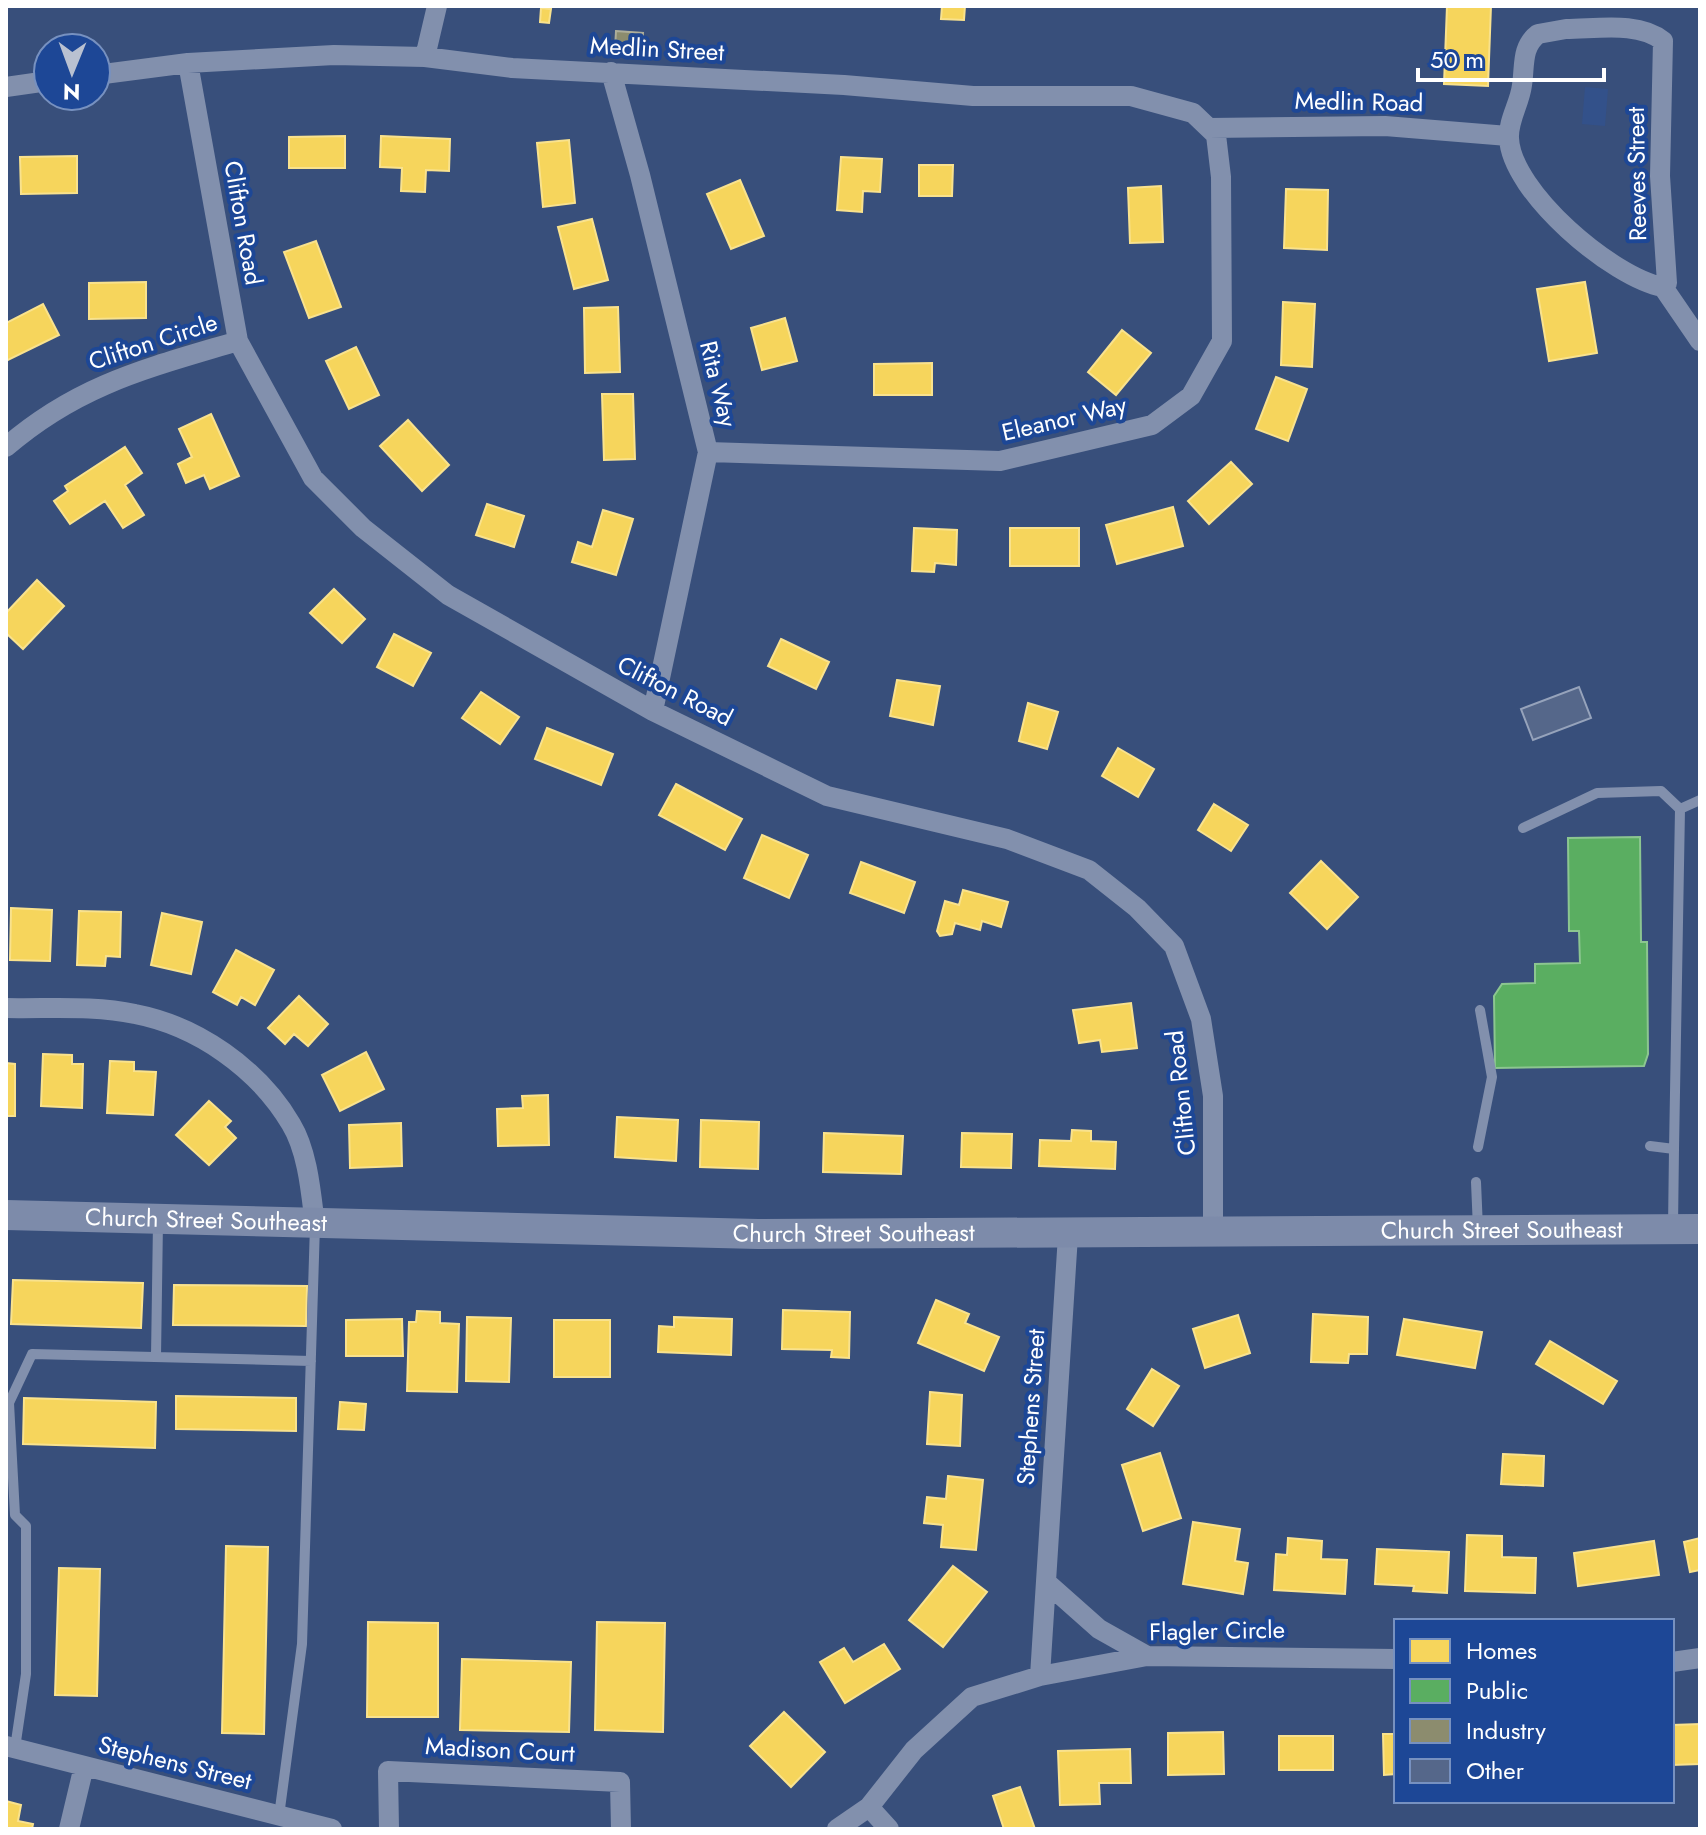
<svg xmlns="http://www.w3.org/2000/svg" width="1706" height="1835" viewBox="0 0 1706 1835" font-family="Jost,sans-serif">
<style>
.water{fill:#33518a}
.homes{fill:#f6d55c;stroke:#f9e28d;stroke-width:2}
.public{fill:#5aae61;stroke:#8cc690;stroke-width:2}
.industry{fill:#8c8c6e;stroke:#aeae9a;stroke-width:2}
.building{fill:#55678a;stroke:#96a3bb;stroke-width:2}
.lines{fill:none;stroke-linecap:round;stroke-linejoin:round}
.lane{stroke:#8290ad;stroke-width:10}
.street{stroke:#8290ad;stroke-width:20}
.secondary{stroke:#7d8baa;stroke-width:30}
.labels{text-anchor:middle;stroke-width:8;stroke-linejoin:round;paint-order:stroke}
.street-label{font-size:24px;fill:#fff;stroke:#1d4796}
</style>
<rect width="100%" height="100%" fill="#384f7b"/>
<!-- water -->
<path class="water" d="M1585 87 1608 89 1605 126 1582 124Z"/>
<!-- homes -->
<path class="homes" d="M942 6H965L964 20 941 19Z
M1447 6H1491L1488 86 1444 84Z
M541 8 551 9 549 23 540 22Z
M345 136V168H289V137Z
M381 136 450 139 449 171 426 170 425 192 401 191 402 168 380 167Z
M569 140 575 203 543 207 537 143Z
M77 156V193L21 194 20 157Z
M841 157 882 159 880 192 863 191 862 212 837 210Z
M919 165H953L952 196H919Z
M740 180 764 236 731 249 707 194Z
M1161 186 1163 242 1130 243 1128 188Z
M1286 189 1328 190 1327 250 1284 248Z
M592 219 608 280 574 289 558 227Z
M316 241 341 307 309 318 284 252Z
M146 282V318L89 319V283Z
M1585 282 1597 353 1549 361 1537 289Z
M1283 302 1315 304 1312 367 1281 365Z
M43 304 59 335 6 361V323Z
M618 307 620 372 585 373 584 308Z
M785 318 797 361 762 370 751 328Z
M1122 330 1151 353 1116 395 1088 372Z
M356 347 379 395 349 409 326 361Z
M932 363V395H874V364Z
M1276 377 1307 389 1288 441 1256 429Z
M602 394H633L635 459 604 460Z
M211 414 239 476 210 489 204 475 186 483 178 464 192 457 179 429Z
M408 420 449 465 422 491 380 446Z
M125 447 142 473 125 485 144 515 123 528 105 501 70 524 54 501 68 491 65 486Z
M1231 462 1252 484 1209 524 1188 501Z
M487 504 524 516 514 547 476 535Z
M1173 507 1183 546 1117 564 1106 525Z
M603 510 633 519 616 575 572 562 578 542 592 547Z
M914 528 957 530 956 565 935 563 934 572 912 571Z
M1010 528H1079V566H1010Z
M37 580 64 606 23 649 6 633V613Z
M334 589 365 619 342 643 310 613Z
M394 634 431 653 413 686 377 667Z
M781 639 829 662 816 689 768 666Z
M897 680 940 686 933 725 890 716Z
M481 692 519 717 500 744 462 718Z
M1028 703 1058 712 1047 749 1019 741Z
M547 728 613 754 601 785 535 759Z
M1118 748 1154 769 1138 797 1102 776Z
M676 784 742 819 725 850 659 815Z
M1214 804 1248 825 1231 851 1198 830Z
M762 835 808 855 789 898 744 878Z
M1321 861 1358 897 1327 929 1290 893Z
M861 862 915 882 904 913 850 893Z
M963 890 1008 902 1001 927 982 921 980 930 955 923 952 934 940 936 937 931 945 901 959 905Z
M11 908 52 910 50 961 10 960Z
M79 911 121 912 120 957 106 956 105 966 77 965Z
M162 913 202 922 191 974 151 965Z
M236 950 274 970 255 1005 241 997 237 1005 213 992Z
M299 996 328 1024 308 1046 294 1034 285 1044 268 1028Z
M1131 1003 1137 1048 1102 1052 1100 1040 1079 1043 1073 1010Z
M366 1052 384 1089 340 1111 322 1075Z
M43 1054 72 1055V1064H83L82 1108 41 1106Z
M110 1061 134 1062V1071L156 1072 153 1115 107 1113Z
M6 1063 15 1064V1116H6Z
M548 1095 549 1145 498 1146 497 1109 523 1108 522 1096Z
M209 1101 231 1121 225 1127 236 1138 209 1165 176 1135Z
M617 1117 678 1120 676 1161 615 1157Z
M701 1120 759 1122 758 1169 700 1167Z
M401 1123 402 1166 350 1168 349 1125Z
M1072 1130 1091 1131V1141L1116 1142 1115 1169 1039 1166 1040 1140 1071 1141Z
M824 1133 903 1136 901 1174 823 1172Z
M962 1133 1012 1134 1011 1168 961 1167Z
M13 1280 143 1283 141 1328 11 1324Z
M174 1285 307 1286 306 1326 173 1325Z
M936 1300 969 1314 965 1323 999 1337 984 1371 918 1343Z
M783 1310 850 1312 849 1358 831 1357 832 1350 782 1349Z
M417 1311 440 1312V1323L459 1324 457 1392 407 1391 409 1322H416Z
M1313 1314 1368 1317 1367 1354H1349L1348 1363 1311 1362Z
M1238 1315 1250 1353 1205 1368 1193 1329Z
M467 1317 511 1318 509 1382 466 1381Z
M674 1317 732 1319 731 1355 658 1352 659 1326 674 1327Z
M402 1319 403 1356H346V1320Z
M1404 1319 1482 1332 1475 1368 1397 1355Z
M554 1320H610V1377H554Z
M1550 1341 1617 1381 1603 1404 1536 1364Z
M1152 1369 1179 1386 1153 1426 1127 1409Z
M930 1392 962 1395 960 1446 927 1444Z
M176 1396 296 1398V1431L176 1429Z
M24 1398 156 1402 155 1448 23 1444Z
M340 1402 366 1404 364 1430 338 1429Z
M1160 1453 1181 1518 1143 1531 1122 1465Z
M1503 1454 1544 1456 1543 1486 1501 1484Z
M948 1476 983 1480 976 1550 941 1547 943 1525 924 1523 927 1497 946 1499Z
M1193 1522 1240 1529 1235 1561 1248 1563 1243 1594 1183 1584Z
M1467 1535 1502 1536V1557L1536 1558 1535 1593 1465 1591Z
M1288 1538 1322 1541 1321 1559 1347 1560 1345 1594 1274 1590 1276 1554 1287 1555Z
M1700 1538V1570L1690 1572 1684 1542Z
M1654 1541 1659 1575 1578 1586 1574 1553Z
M226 1546 268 1547 264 1734 222 1733Z
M1377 1549 1449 1552 1447 1593 1413 1591 1414 1586 1375 1584Z
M953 1566 987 1592 943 1647 909 1620Z
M59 1568 100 1569 97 1696 55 1695Z
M368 1622 438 1623V1717H367Z
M597 1622 665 1623 663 1732 595 1730Z
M884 1644 900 1669 845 1703 820 1662 844 1648 853 1662Z
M462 1659 571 1662 569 1732 460 1730Z
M784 1712 825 1752 791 1787 750 1746Z
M1700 1724V1764L1672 1765V1725Z
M1223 1732 1224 1774 1168 1775V1733Z
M1383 1734H1396V1774L1384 1775Z
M1279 1736H1333V1770H1279Z
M1130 1749 1131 1783H1099L1100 1804 1060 1805 1058 1751Z
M1020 1787 1035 1829H1004L993 1796Z
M6 1801 21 1805 18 1821 33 1824 32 1829H6Z"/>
<!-- public -->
<path class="public" d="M1640 837 1641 942H1647L1648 1054 1644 1066 1495 1068 1494 996 1502 984 1535 983V964L1580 963 1579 931H1569L1568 838Z"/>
<!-- industry -->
<path class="industry" d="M616 31 643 33 642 50 615 49Z"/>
<!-- building -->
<path class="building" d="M1579 687 1591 718 1533 740 1521 709Z"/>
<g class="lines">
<!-- lane -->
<path class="lane" d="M1680 809 1700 800
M1523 828 1597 793 1661 791 1680 809 1674 1149
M1650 1146 1674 1149 1673 1227
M1478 1147 1492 1077 1480 1010
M1476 1182 1478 1229
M156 1357 158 1222
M15 1748 26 1674V1526L15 1515 9 1403 32 1354 311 1361
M279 1816 302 1644 315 1225"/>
<!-- street -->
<path class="street" d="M1566 29C1596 29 1639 21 1663 41L1660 176 1667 283 1663 287C1613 278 1511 192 1509 138 1508 120 1520 103 1522 85 1525 66 1521 47 1538 34Z
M425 57 437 6
M188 63 238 341 313 478 363 528 448 595 653 711 827 796 1007 839 1089 870 1137 908 1174 946 1201 1019 1213 1096V1233
M611 72 640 175 708 452 653 711
M96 75 188 63 334 55 425 57 512 68 844 85 973 96H1131L1193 113 1216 135 1221 177 1222 341 1191 396 1152 425 1000 461 708 452
M6 87 48 81
M1209 128 1385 126 1508 136
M1663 287 1700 341
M6 447C79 384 148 368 238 341
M6 1008C48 1009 94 1005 135 1014 197 1026 258 1068 291 1124 308 1152 311 1193 315 1225
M1046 1582 1099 1629 1147 1656
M1672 1662 1700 1658
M1040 1676 1068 1235
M6 1746 332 1829
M869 1807 889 1829
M69 1829 84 1766
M389 1829 388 1771 620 1782 621 1829
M837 1829 869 1807 914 1750 972 1697 1040 1676 1147 1656 1396 1659"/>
<!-- secondary -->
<path class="secondary" id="s1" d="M6 1215 758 1234 1700 1229"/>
</g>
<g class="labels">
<!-- street labels -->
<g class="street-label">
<text transform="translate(657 49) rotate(3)" y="8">Medlin Street</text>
<text transform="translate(1359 102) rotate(1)" y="8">Medlin Road</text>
<text transform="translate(1637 174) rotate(-91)" y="8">Reeves Street</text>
<text transform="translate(243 223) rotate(80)" y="8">Clifton Road</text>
<text transform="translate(153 342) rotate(-18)" y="8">Clifton Circle</text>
<text transform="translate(718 384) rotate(76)" y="8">Rita Way</text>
<text transform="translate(1064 419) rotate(-13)" y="8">Eleanor Way</text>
<text transform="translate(675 691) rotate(27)" y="8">Clifton Road</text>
<text transform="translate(1181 1093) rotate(-96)" y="8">Clifton Road</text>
<text dy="8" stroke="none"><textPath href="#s1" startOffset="200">Church Street Southeast</textPath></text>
<text dy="8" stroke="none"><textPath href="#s1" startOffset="1496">Church Street Southeast</textPath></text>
<text dy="8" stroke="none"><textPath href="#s1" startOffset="848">Church Street Southeast</textPath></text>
<text transform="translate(1031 1407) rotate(-86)" y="8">Stephens Street</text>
<text transform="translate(1217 1631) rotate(-1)" y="8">Flagler Circle</text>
<text transform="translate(500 1750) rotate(3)" y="8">Madison Court</text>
<text transform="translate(175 1763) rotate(14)" y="8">Stephens Street</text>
</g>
</g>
<!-- border -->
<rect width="1706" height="1835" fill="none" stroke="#ffffff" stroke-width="16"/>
<!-- legend -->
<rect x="1394" y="1619" width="280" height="184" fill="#1d4796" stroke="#7791c0" stroke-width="2"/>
<rect x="1410" y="1639" width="40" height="24" fill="#f6d55c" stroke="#7791c0" stroke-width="2"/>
<text x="1466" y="1659" font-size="24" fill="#ffffff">Homes</text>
<rect x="1410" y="1679" width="40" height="24" fill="#5aae61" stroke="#7791c0" stroke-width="2"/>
<text x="1466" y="1699" font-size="24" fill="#ffffff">Public</text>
<rect x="1410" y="1719" width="40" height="24" fill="#8c8c6e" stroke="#7791c0" stroke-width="2"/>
<text x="1466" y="1739" font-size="24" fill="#ffffff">Industry</text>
<rect x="1410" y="1759" width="40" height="24" fill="#55678a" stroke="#7791c0" stroke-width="2"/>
<text x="1466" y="1779" font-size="24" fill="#ffffff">Other</text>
<!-- north arrow -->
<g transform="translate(72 72) rotate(181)"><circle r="38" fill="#1d4796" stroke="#7791c0" stroke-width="2"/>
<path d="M0-6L14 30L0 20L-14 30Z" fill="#b9c1d1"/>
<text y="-12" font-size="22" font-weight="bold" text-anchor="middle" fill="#ffffff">N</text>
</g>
<!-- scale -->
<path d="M1418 68v12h186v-12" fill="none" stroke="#ffffff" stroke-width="4"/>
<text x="1430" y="68" font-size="24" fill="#ffffff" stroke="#1d4796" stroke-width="6" paint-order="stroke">50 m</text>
</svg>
